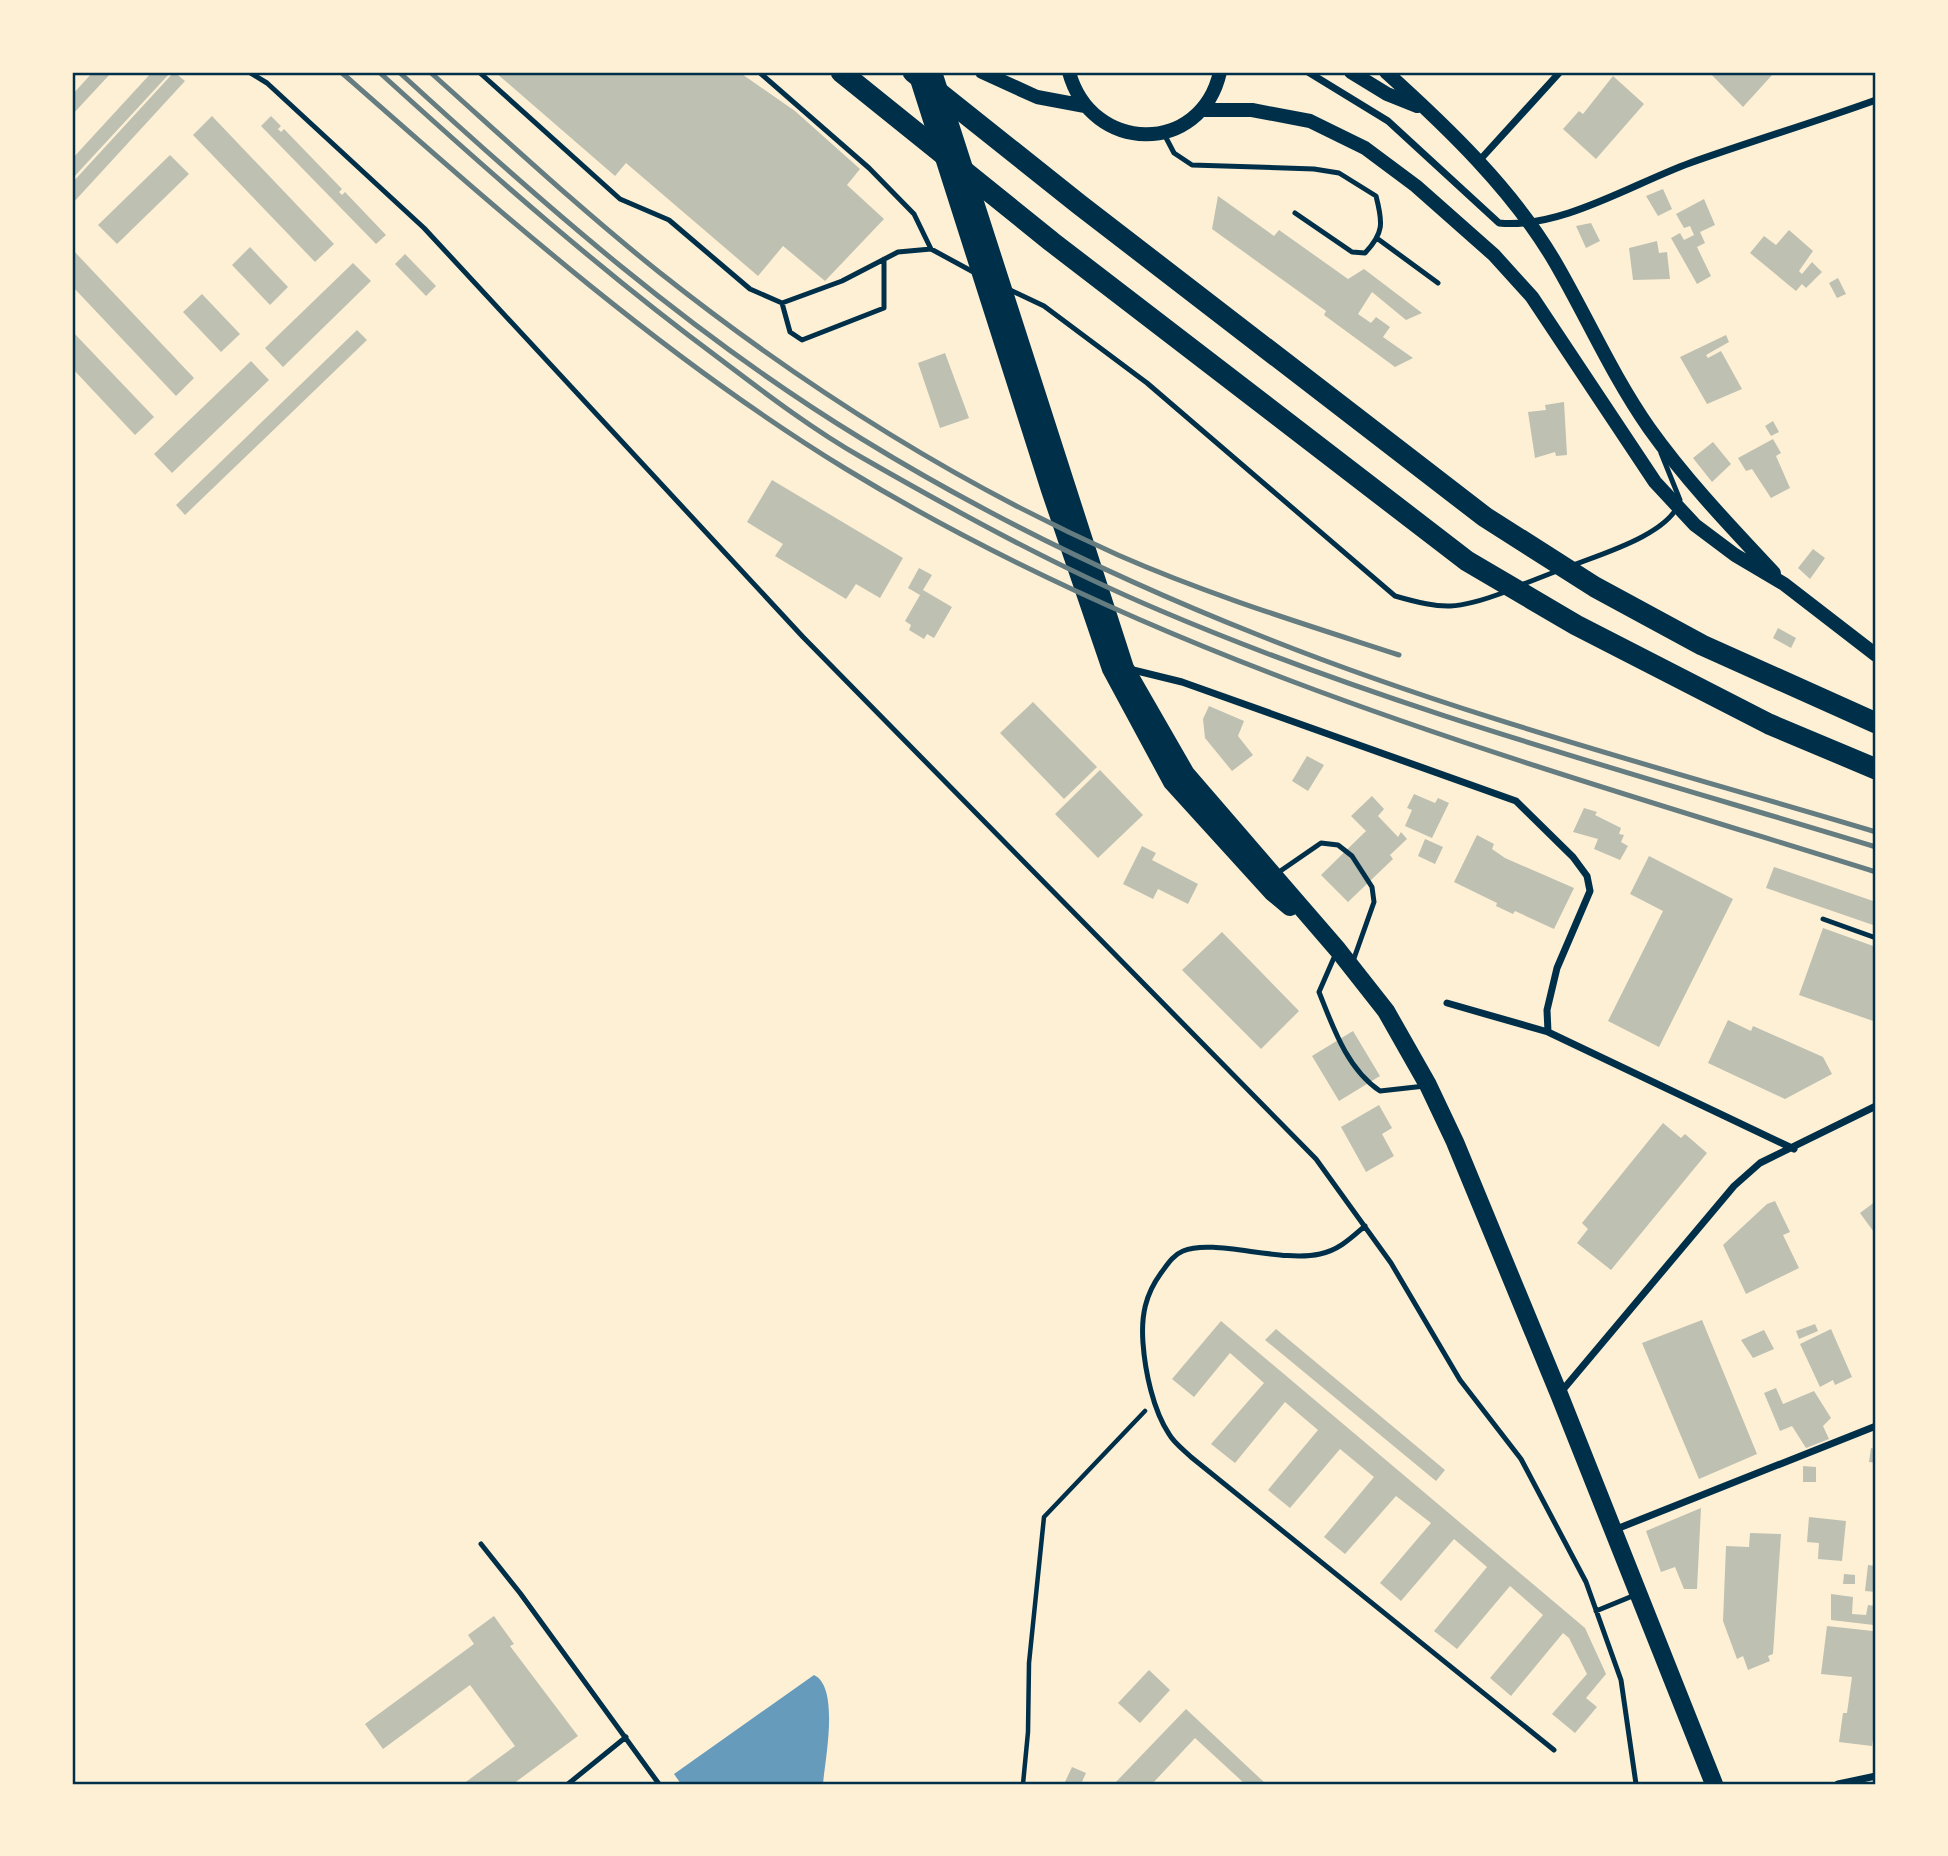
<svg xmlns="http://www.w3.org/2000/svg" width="1948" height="1856" viewBox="0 0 1948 1856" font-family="'IBM Plex Sans',sans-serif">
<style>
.water{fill:#669bbc}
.building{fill:#bec0b2}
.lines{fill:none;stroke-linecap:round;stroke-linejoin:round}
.path{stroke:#003049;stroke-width:4.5}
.service{stroke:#003049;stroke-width:5}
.minor{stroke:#003049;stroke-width:7}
.secondary{stroke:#003049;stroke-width:14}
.primary{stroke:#003049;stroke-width:18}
.motorway{stroke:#003049;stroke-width:21}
.rail{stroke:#657d81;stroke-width:5}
.neatline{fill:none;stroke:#003049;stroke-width:2.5}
</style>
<rect width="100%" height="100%" fill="#fdf0d5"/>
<!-- water -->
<path class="water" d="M814 1675C840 1687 825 1760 823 1784H681L674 1774Z"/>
<!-- building -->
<path class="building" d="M93 72H112L72 115V95Z
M152 72 170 73 72 179V159Z
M174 72 185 81 72 204V183Z
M495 72H739L795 111 860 169 847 185 884 219 825 281 783 246 758 276 626 163 615 176Z
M1709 72H1770L1773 74 1743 107Z
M1613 76 1644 104 1596 159 1563 129 1579 111 1583 114Z
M212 116 334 244 315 262 193 135Z
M271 116 281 126 278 129 281 132 284 129 342 189 339 192 342 195 345 192 386 235 376 244 261 126Z
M170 155 189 174 117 244 98 225Z
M1663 189 1672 209 1658 216 1646 196Z
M1218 196 1274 236 1279 230 1348 279 1364 269 1422 313 1406 320 1372 292 1358 314 1371 323 1376 317 1390 327 1383 337 1413 358 1395 367 1324 315 1326 311 1212 229Z
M1704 199 1715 225 1700 232 1705 243 1697 247 1711 276 1697 284 1671 238 1680 233 1684 240 1694 235 1690 226 1684 228 1676 214Z
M1591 223 1600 241 1586 248 1576 226Z
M1789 230 1813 251 1799 271 1802 274 1812 262 1822 272 1806 288 1802 284 1796 291 1750 253 1764 236 1776 245Z
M1657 241 1659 253 1667 252 1670 279 1633 280 1629 248Z
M250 247 288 287 270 305 232 265Z
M72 249 194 378 176 396 72 286Z
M405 254 436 286 426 296 395 264Z
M353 263 371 281 283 367 265 348Z
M1838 278 1846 294 1837 298 1829 283Z
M202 294 240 334 221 352 183 312Z
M357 330 367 340 185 515 176 505Z
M72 331 154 417 135 435 72 368Z
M1726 335 1729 342 1706 355 1708 358 1721 351 1742 389 1707 404 1680 357Z
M945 353 969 418 940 428 918 363Z
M251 361 269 380 172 473 154 454Z
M1564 402 1567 455 1556 456 1555 452 1535 458 1528 412 1546 410 1545 405Z
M1773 421 1779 432 1771 436 1765 426Z
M1773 439 1781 453 1776 456 1790 488 1771 498 1752 469 1746 471 1738 458Z
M1713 442 1731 464 1712 482 1693 458Z
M772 480 903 558 880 598 856 584 846 599 775 556 783 544 747 522Z
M1813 549 1825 558 1810 579 1798 568Z
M919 568 932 575 923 590 952 607 934 638 927 634 924 639 909 630 911 625 905 621 920 595 908 588Z
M1778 628 1796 638 1791 648 1773 638Z
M1033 702 1097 767 1064 799 1000 733Z
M1209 706 1244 721 1238 736 1253 755 1232 771 1205 738 1203 719Z
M1307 756 1324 765 1308 791 1292 781Z
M1100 770 1143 815 1098 858 1055 814Z
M1414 794 1435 803 1438 798 1449 803 1432 838 1405 826 1412 810 1407 808Z
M1372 796 1384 809 1378 816 1398 837 1401 832 1407 839 1390 855 1393 859 1348 902 1321 875 1366 831 1351 816Z
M1584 808 1597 812 1595 815 1621 828 1619 834 1624 835 1621 842 1628 846 1620 860 1594 849 1598 839 1573 832Z
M1477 835 1494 844 1492 849 1505 858 1574 888 1554 929 1515 911 1513 914 1496 906 1497 903 1454 882Z
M1425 839 1443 847 1435 864 1418 856Z
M1142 846 1156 853 1152 860 1198 884 1188 904 1158 889 1153 899 1123 884Z
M1649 856 1733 899 1659 1047 1608 1021 1663 911 1630 894Z
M1774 867 1876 902V926L1766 888Z
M1823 928 1876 947V1022L1799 995Z
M1222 932 1299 1011 1261 1049 1182 970Z
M1728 1020 1751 1031 1753 1026 1823 1057 1832 1074 1785 1099 1708 1063Z
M1353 1031 1380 1076 1339 1101 1312 1056Z
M1379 1105 1392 1128 1382 1134 1394 1156 1366 1172 1341 1127Z
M1663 1123 1681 1138 1685 1134 1707 1153 1611 1270 1577 1243 1588 1229 1582 1223Z
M1775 1201 1790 1232 1783 1235 1799 1268 1746 1294 1723 1245 1767 1204Z
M1876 1201V1235L1860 1213Z
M1702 1320 1757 1454 1699 1479 1642 1343Z
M1221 1321 1585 1628 1606 1674 1586 1698 1597 1707 1575 1733 1552 1714 1587 1674 1569 1638 1563 1633 1511 1696 1490 1678 1543 1615 1510 1586 1457 1649 1434 1631 1487 1567 1454 1539 1401 1601 1380 1583 1431 1523 1396 1496 1345 1554 1324 1537 1374 1477 1340 1449 1290 1508 1268 1490 1318 1430 1285 1402 1235 1463 1211 1444 1264 1383 1230 1353 1194 1397 1172 1379Z
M1815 1324 1818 1331 1799 1339 1796 1331Z
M1276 1329 1445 1470 1436 1481 1265 1340Z
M1831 1329 1852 1377 1835 1385 1833 1380 1820 1387 1800 1344Z
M1764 1330 1774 1349 1753 1358 1741 1340Z
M1776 1388 1783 1404 1814 1391 1831 1418 1823 1426 1829 1439 1806 1448 1792 1426 1780 1431 1764 1393Z
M1871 1448 1876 1449V1463L1869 1462Z
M1803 1466 1816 1467V1482H1803Z
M1701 1508 1697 1589H1684L1675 1567 1661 1572 1646 1531Z
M1809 1517 1846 1521 1842 1561 1818 1559 1819 1543 1807 1542Z
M1750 1533 1781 1534 1773 1654 1768 1656 1770 1661 1748 1670 1743 1656 1737 1659 1723 1621 1726 1546 1749 1547Z
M1868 1565 1876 1566V1592L1865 1591Z
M1844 1574 1855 1575V1584H1843Z
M1831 1594 1853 1597 1852 1614 1866 1615 1868 1605 1876 1606V1717L1872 1746 1839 1742 1843 1713H1847L1852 1677 1821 1674 1827 1626 1873 1631 1874 1625 1831 1620Z
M494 1616 514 1644 510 1646 578 1736 513 1784H463L515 1746 470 1685 383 1749 365 1724 474 1644 468 1635Z
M1149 1670 1170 1690 1140 1723 1118 1703Z
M1186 1709 1266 1784H1245L1195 1738 1152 1784H1114Z
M1072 1767 1086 1773 1081 1784H1064Z"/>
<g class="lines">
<!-- path -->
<path class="path" d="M1023 1784 1028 1732 1029 1663 1044 1517 1145 1411"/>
<!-- service -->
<path class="service" d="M249 72 267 83 424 228 803 637 1316 1159 1391 1263 1460 1380 1521 1459 1586 1582 1621 1680 1636 1784
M479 72 620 199 669 220 750 289 782 303 842 281 898 252 931 249
M759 72 869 168 914 214 931 249 977 274
M1163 132 1174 153 1192 165 1314 169 1339 173 1376 196C1383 223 1384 233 1365 253L1352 252 1295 213
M1378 239 1438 283
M1008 289 1044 306 1147 383 1395 596C1444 610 1457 610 1505 592
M782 303 790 332 802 340 884 308V259
M1573 565C1602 554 1672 533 1680 500L1661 453
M1521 585 1557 571
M1276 874 1321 843 1338 845 1352 856 1372 887 1374 902 1352 964
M1823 919 1876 938
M1336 953 1319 992C1333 1027 1347 1069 1380 1091L1425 1086
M1365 1226C1351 1238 1339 1250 1320 1254 1280 1263 1213 1238 1183 1251 1173 1255 1167 1265 1161 1273 1145 1295 1141 1316 1143 1343 1145 1371 1153 1410 1169 1434 1174 1443 1184 1450 1191 1457L1554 1750
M481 1544 520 1593 659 1784
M1596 1611 1635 1595
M568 1784 626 1737"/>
<!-- minor -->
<path class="minor" d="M1308 72 1388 121 1499 223C1561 229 1632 184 1690 163 1752 141 1815 122 1876 100
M1478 162 1560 72
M1129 669 1182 682 1516 801 1573 857 1587 876 1590 891 1557 968 1547 1010 1548 1032 1794 1149
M1447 1003 1548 1032
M1561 1392 1734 1186 1760 1163 1876 1106
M1614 1530 1876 1426
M1838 1784 1876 1776"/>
<!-- secondary -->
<path class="secondary" d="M982 72 1037 97 1085 106
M1069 72C1091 154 1201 156 1220 72
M1351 72 1387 94 1417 106
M1386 72C1447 127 1513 190 1555 262 1587 317 1612 375 1649 428 1686 480 1730 526 1774 573
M1201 110H1252L1310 121 1365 148 1416 186 1494 255 1532 297 1655 482 1695 525 1735 555 1784 584 1876 655"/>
<!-- primary -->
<path class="primary" d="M933 72 1125 668 1186 774 1338 950 1386 1011 1428 1085 1455 1142 1559 1394 1714 1784
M917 73 1050 490 1111 669 1172 782 1272 892 1290 907"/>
<!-- motorway -->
<path class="motorway" d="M841 72 1052 242 1467 561 1576 625 1769 724 1876 769
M913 72 1080 205 1485 517 1595 587 1702 645 1876 723"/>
<!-- rail -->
<path class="rail" d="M341 72C501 213 663 357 846 469 1164 663 1524 762 1876 872
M379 72C489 172 600 270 720 359 765 393 812 429 861 457 957 512 1057 567 1159 610 1391 709 1636 774 1876 847
M399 72C544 205 693 336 862 439 987 516 1120 580 1256 634 1457 715 1669 770 1876 832
M430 72C505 139 580 209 659 272 799 383 954 482 1118 555 1209 595 1304 624 1399 655"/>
</g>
<!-- border -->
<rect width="1948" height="1856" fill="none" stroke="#fdf0d5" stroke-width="147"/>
<rect x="74" y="74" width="1800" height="1709" class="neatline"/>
</svg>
